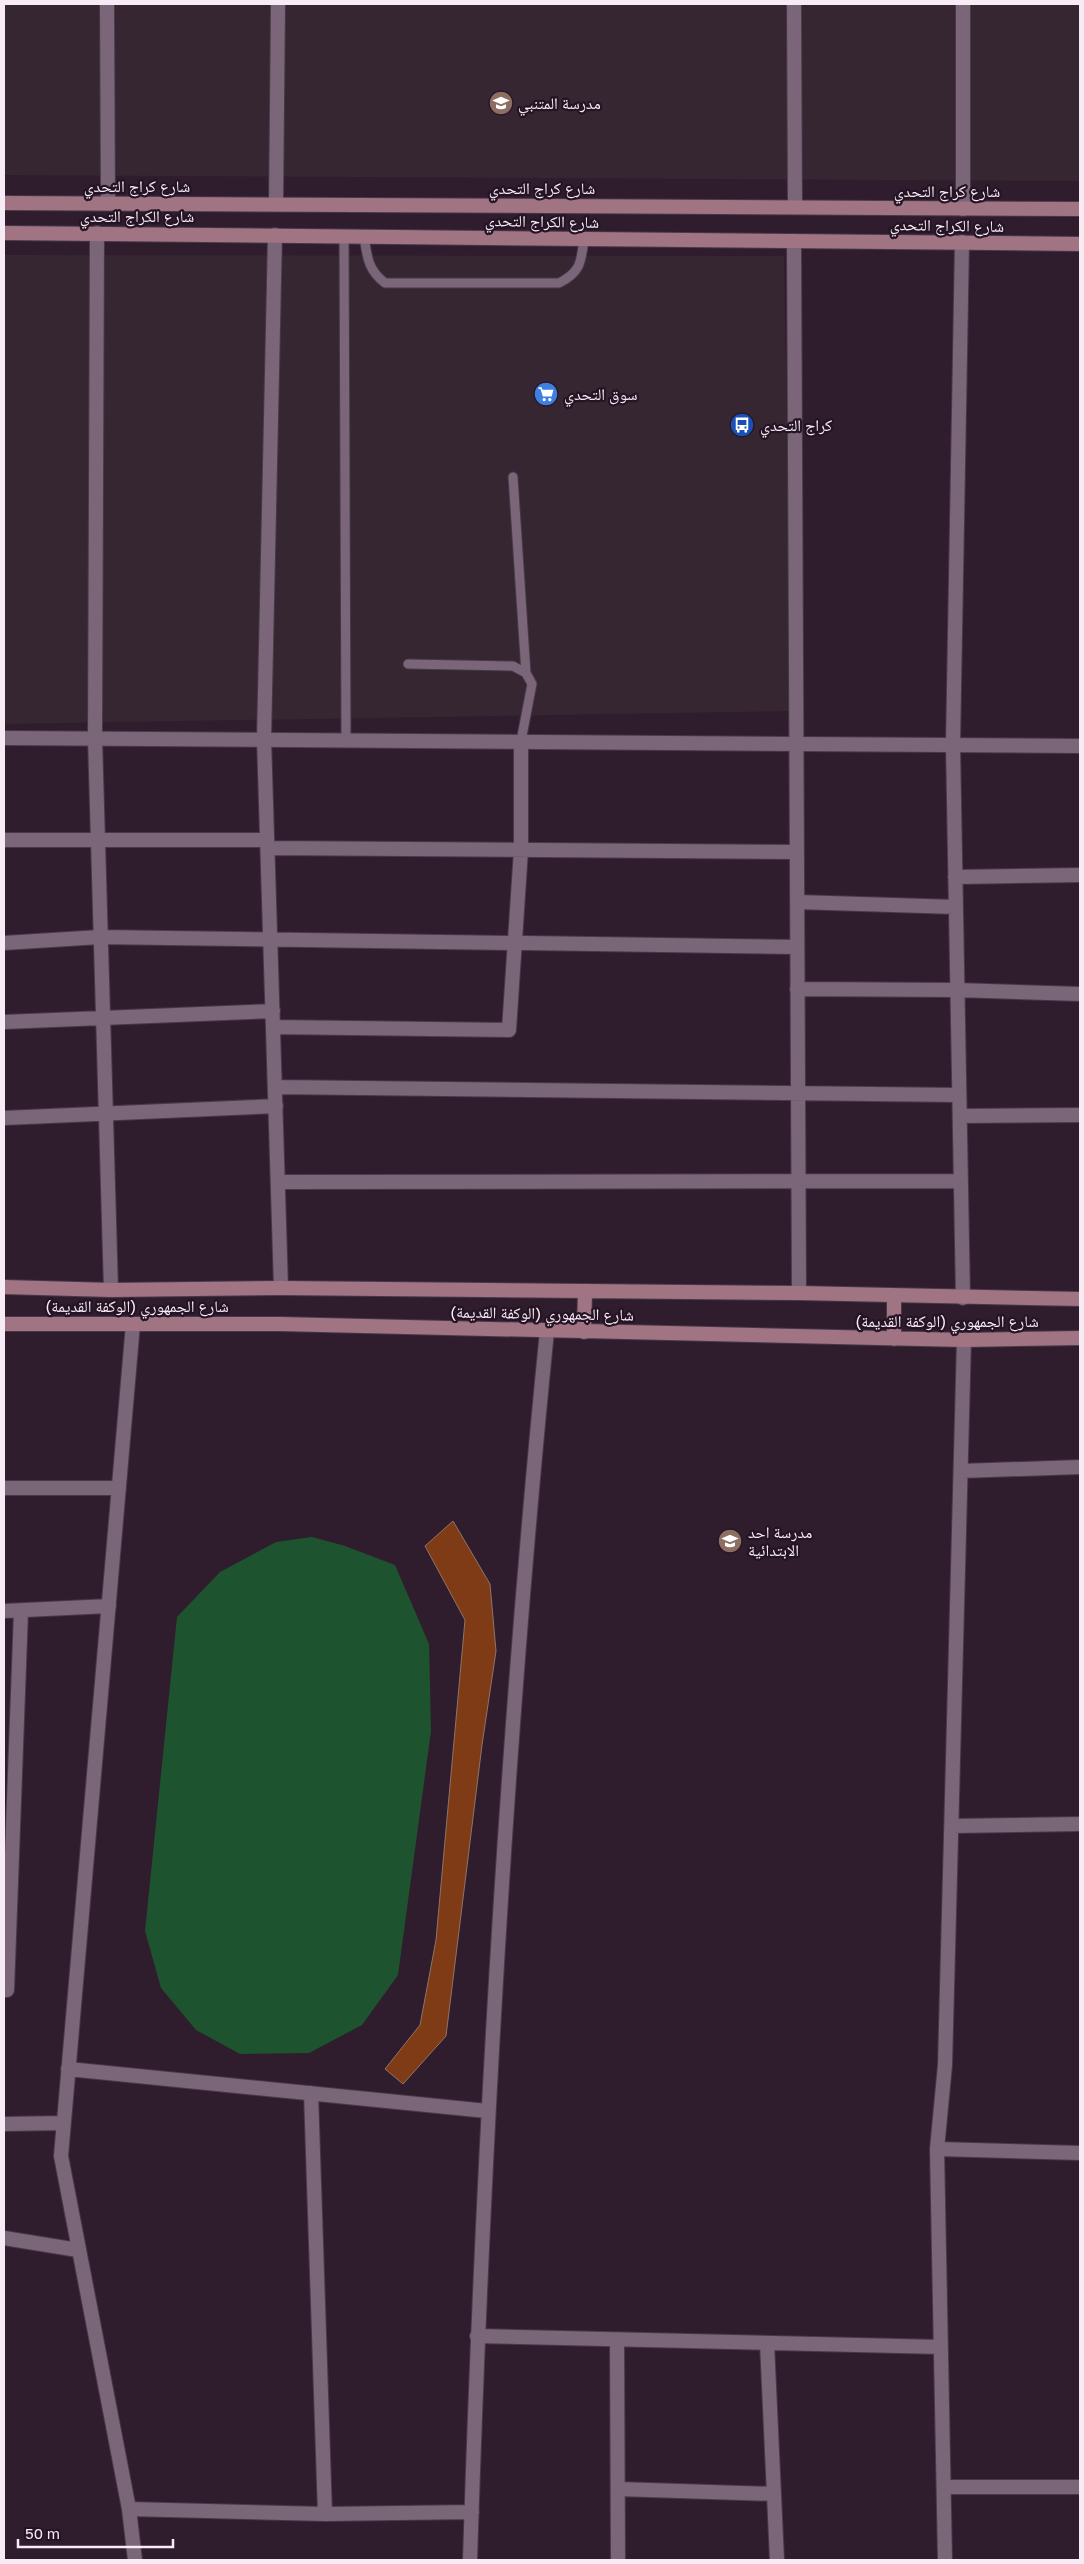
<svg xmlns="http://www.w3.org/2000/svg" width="1084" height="2564" viewBox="0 0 1084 2564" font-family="'Golos Text','Noto Naskh Arabic',sans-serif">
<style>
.commercial{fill:#352632}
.pitch{fill:#1e532f}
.building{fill:#7f3b15;stroke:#8f7467}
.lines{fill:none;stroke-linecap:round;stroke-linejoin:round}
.service-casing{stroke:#483947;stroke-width:11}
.minor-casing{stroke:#483947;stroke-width:16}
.tertiary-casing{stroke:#483947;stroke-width:16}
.secondary-casing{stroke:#483947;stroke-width:16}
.service{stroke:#7b6579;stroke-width:9}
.minor{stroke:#7b6579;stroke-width:14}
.tertiary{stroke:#7b6579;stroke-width:14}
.secondary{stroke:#a17484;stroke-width:14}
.labels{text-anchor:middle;stroke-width:4.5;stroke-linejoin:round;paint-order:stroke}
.poi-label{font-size:16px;fill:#f7ebf6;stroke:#251424;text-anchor:start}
.street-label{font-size:16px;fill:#f7ebf6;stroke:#251424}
</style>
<rect width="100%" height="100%" fill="#2f1d2e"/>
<!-- commercial -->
<path class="commercial" d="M4 4H1080V181L4 175Z
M4 255 784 256 792 711 4 724Z"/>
<!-- pitch -->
<path class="pitch" d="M312 1537 345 1546 395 1565 429 1644 431 1731 398 1975 362 2025 309 2053 240 2054 196 2030 161 1988 145 1931 177 1617 220 1572 276 1542Z"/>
<!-- building -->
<path class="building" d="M453 1521 490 1584 496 1651 482 1745 446 2036 403 2084 385 2069 420 2025 436 1940 465 1620 425 1546Z"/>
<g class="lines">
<!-- service casing -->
<g class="service-casing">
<path id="service" d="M344 236 346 739
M364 236C367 257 368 270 385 283H559C581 272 581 262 584 239
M513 477 526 673
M408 664 513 666 526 673 532 684 521 741"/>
</g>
<!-- minor casing -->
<g class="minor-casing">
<path id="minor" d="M107 4 108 203
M794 4 795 207
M963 4V209
M276 204 278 4
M97 233 95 738 111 1290
M275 235 264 739 281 1288
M794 241 799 1293
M962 242 953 745 963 1298
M4 840H267
M268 848 796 852
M955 877 1080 875
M797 902 956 907
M4 943 100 937 797 947
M797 989 957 990 1080 994
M4 1022 273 1011
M273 1027 509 1030 521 850V741
M275 1087 958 1095
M960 1116 1080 1115
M4 1118 276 1106
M278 1182 961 1181
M133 1324 61 2156 129 2509 135 2560
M961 1471 1080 1467
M4 1488H119
M4 1611 109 1606
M952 1826 1080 1824
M4 1990H7L21 1611
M68 2069 487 2111
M311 2093 325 2514
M4 2124 63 2123
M937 2149 1080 2153
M4 2238 78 2250
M477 2336 941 2347
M617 2340 618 2560
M767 2343 777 2560
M944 2487H1080
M618 2489 774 2494
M129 2509 325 2514 472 2512
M470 2560C483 2150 506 1740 547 1331
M945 2560 937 2149 945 2065 964 1340"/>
</g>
<!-- tertiary casing -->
<g class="tertiary-casing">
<path id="tertiary" d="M4 738 1080 746"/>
</g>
<!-- secondary casing -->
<g class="secondary-casing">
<path id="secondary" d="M4 203 1080 209
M4 233 1080 244
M4 1287 111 1290 281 1288 799 1293 1080 1299
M894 1296V1339
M4 1324H280L964 1340 1080 1338
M584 1332 585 1291"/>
</g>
<!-- service -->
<use href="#service" class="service"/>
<!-- minor -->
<use href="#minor" class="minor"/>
<!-- tertiary -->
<use href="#tertiary" class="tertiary"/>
<!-- secondary -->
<use href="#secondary" class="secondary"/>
</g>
<!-- icons -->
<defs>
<g id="school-disc" transform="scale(1.25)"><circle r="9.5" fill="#8d6e63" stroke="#251424"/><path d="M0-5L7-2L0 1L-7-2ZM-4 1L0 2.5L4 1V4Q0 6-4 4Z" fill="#fff"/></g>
<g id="supermarket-disc" transform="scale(1.25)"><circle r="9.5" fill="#3f7fe0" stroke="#251424"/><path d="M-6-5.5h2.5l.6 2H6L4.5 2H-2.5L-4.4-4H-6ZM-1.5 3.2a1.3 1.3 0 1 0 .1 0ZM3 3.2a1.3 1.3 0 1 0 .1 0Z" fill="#fff"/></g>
<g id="bus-disc" transform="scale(1.25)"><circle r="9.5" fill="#1a4fb4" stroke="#251424"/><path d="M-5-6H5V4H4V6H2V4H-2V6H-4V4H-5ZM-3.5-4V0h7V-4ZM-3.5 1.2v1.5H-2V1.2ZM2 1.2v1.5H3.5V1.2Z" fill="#fff"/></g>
</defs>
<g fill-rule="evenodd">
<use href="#school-disc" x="501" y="103"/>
<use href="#supermarket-disc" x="546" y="394"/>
<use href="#bus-disc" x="742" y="425"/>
<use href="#school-disc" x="730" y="1541"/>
</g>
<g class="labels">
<!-- poi labels -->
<g class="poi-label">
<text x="518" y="109">مدرسة المتنبي</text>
<text x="564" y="400">سوق التحدي</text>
<text x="760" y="431">كراج التحدي</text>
<text x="748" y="1538">مدرسة احد<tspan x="748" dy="18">الابتدائية</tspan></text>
</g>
<!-- street labels -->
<g class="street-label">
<text x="137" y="192">شارع كراج التحدي</text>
<text x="542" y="194">شارع كراج التحدي</text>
<text x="947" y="197">شارع كراج التحدي</text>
<text x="137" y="222">شارع الكراج التحدي</text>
<text transform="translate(542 221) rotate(1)" y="6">شارع الكراج التحدي</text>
<text transform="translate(947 225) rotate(1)" y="6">شارع الكراج التحدي</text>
<text x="137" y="1312">شارع الجمهوري (الوكفة القديمة)</text>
<text transform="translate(542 1313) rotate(1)" y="6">شارع الجمهوري (الوكفة القديمة)</text>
<text x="947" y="1327">شارع الجمهوري (الوكفة القديمة)</text>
</g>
</g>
<!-- border -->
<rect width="1084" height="2564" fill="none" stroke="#f7ebf6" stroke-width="10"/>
<!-- scale -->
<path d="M18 2539v8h155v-8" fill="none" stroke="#f7ebf6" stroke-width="2.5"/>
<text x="25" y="2539" font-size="15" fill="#f7ebf6" stroke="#251424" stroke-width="4" paint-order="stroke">50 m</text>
</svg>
